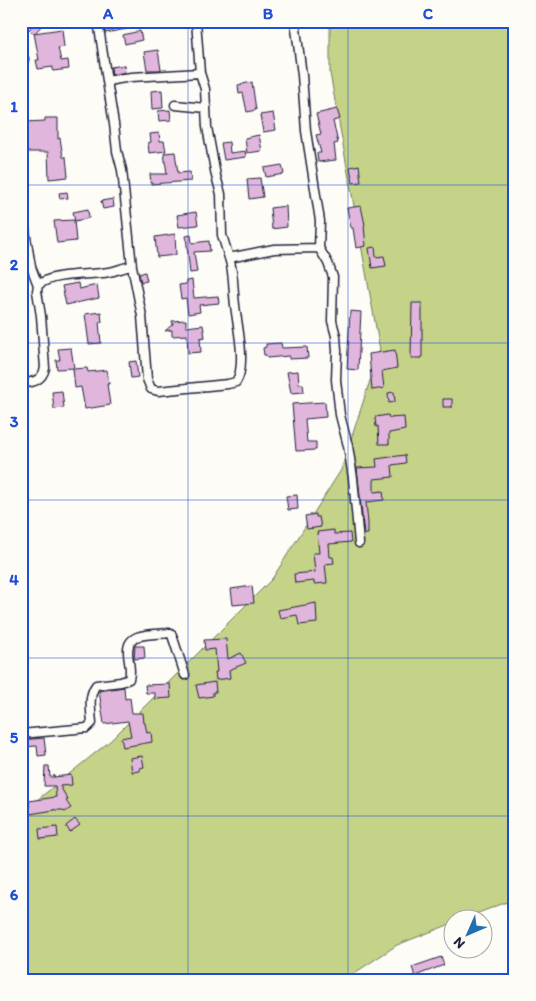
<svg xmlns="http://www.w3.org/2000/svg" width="536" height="1001" viewBox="0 0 536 1001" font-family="Itim,sans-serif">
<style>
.green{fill:#c4d387;stroke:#737a61}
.building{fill:#e1b6dc;stroke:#22223b}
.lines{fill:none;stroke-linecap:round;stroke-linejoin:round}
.minor-casing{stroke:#22223b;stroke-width:11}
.minor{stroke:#fdfcf7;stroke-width:8}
.grid{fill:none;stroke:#1d4ed8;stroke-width:1;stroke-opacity:0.55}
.neatline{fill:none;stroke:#1d4ed8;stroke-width:2}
.grid-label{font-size:16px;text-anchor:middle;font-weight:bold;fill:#1d4ed8}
</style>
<rect width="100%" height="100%" fill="#fdfcf7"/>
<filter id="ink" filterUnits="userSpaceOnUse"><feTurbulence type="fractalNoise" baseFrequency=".02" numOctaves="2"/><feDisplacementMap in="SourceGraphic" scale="10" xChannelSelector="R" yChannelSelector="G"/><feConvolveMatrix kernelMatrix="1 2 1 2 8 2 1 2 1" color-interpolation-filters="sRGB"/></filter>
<g filter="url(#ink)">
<!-- green -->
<path class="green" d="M330 21H515V899L465 918H454L453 923 397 945 344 980H21V813L110 741 272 579 341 470 380 350 330 73Z"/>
<!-- building -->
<path class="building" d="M37 21 43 24 34 34 29 29Z
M104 21H125L127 29 105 33Z
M62 29 64 47 58 48 61 61 68 60 69 69 53 71V67L38 69 36 60H39L34 33Z
M140 31 142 40 125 44 123 35Z
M158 50 161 70H147L144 52Z
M124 65 125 72 112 75 111 67Z
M252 82 256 110 247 112 243 93 239 94 238 85Z
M162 90 163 108 152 109 151 91Z
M337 109 340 119 333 121 338 143 334 144 336 160 318 162 317 153H321L316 135 321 134 316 114Z
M170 110 171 120 159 121 158 111Z
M273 113 276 130 263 132 260 115Z
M45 118H58V139L60 138 63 157H66L68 177 49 179 48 152H26V122L45 121Z
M159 133 160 141H164L166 151 149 153 148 143 151 142 150 134Z
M259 135 262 151 247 153 245 138Z
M229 142 230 153 245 151 246 157 224 160 221 143Z
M175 152 178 173 190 172 191 181 151 184 150 174H167L164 153Z
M282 165 284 174 266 177 264 168Z
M359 165 361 182 353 183 350 167Z
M260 178 263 197 249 199 247 179Z
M67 192 68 198 60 199 59 193Z
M113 199 114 207 103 209 101 201Z
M286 206 287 227 272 229 270 208Z
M361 206 365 225 364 226 366 246 356 248 353 228H351L347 208Z
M88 209 89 218 75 221 73 212Z
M196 212 198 225 179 227 177 215Z
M74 220 76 241 57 243 54 221Z
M175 234 176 255 157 257 155 237Z
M191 235 192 243 209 241 210 251 194 252 197 272 190 273 186 236Z
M375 247 376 257 384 256 386 266 372 268 369 248Z
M145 272 147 281 141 282 139 274Z
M192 280 194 298 218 296 219 303 199 305 200 312 188 314 186 298 181 299 179 285 186 284V281Z
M78 283 79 289 97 285 99 298 66 305 62 286Z
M412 303H422V358H411Z
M350 311 361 312 358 370 347 369Z
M101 312 102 322H99L101 343 89 344 85 314Z
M186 320V327L203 325 205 337 200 338 201 352 188 353 187 335 172 336V330L165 331 173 324 172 321Z
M281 343 282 348 307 347 308 358 289 359V356L267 358 266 355H264L263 348 266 347V344Z
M71 348 74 368 57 369 56 360H60L58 349Z
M395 350 397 368 382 371 384 388 372 390 369 354Z
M136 361 138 377 131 378 129 362Z
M87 368 88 372 107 370 109 384H107L110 405 85 409 81 387 75 388 73 369Z
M298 371 299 384H303L304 392 291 393 287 372Z
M62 391 64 408 54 409 52 392Z
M394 392 395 402 389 403 388 393Z
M443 399H452V407H443Z
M325 402 326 417 305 419 307 442H316V450L296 451 292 404Z
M388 415 389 418 404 417 405 430 389 433V444H379L378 426 376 427 375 417Z
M405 455 406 463 392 465 393 477 374 479V492L383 491 384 500 366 502 368 523V534H364L357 468 377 467 376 459Z
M297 495 298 509 288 510 286 496Z
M316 514V517H319L321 527 307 529 305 516Z
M334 530V534L350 533 351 542 329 544 330 557H333L334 563 325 564 327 583 314 584V581L295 583 294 574 315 572 313 553H319L317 532Z
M252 586 254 603 233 605 231 589Z
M316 603 317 623 299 625 297 615 280 618 278 610Z
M226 639 228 659 241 653 246 663 229 670 230 678 216 680 215 672H217L215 649 205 650 204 640Z
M135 646H144L145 658 134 659Z
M215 682 216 692H213V696L199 698 196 685Z
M170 684 171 698 155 699V693H146L145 685Z
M124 687 125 699 130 698 132 713H143L144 723H145L147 733 151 732 152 742 123 747 121 738 131 736 128 721 104 724 99 691Z
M44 738 46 755 38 756 37 746 21 747V740Z
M142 756 144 767 140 768V771L132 772 130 758Z
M45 766H49L50 777H54V775V777L71 775 72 785 60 786 68 800 66 801 71 808 65 812 63 810H55L54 809V810L30 814 29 801 56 797 55 786H44Z
M75 819 80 825 70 832 66 826Z
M57 827 58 837 40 839 39 829Z
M441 957 444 965 415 976 412 967Z"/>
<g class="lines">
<!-- minor casing -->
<g class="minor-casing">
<path id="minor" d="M98 21 107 81
M196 21 200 73 205 89 207 127 216 176 221 194 222 235 229 258
M21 65 24 59
M200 73 131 77 107 81 114 124 117 151 122 170 132 266 142 316 147 379 151 389 158 391 228 384 236 382C247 366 237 324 235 305 233 290 234 272 229 258L274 249 319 248 320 221 306 131 302 75 295 21
M175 105 206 108
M21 165V180
M21 206 31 267 38 285 37 291 41 316 45 368C42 381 33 382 21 384
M319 248 328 263 333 277 332 321 336 336 337 351 336 380 340 415 348 446 353 478 359 543
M38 285C55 272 88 276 109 272 116 271 124 267 132 266
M21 734 87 728 92 723C91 709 88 696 96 685L121 682 129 679C132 669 128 662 128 652 127 631 154 635 169 633L172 635 185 675"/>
</g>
<!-- minor -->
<use href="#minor" class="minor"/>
</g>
</g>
<!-- grid -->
<path class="grid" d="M188 21V980M348 21V980M21 185H515M21 343H515M21 500H515M21 658H515M21 816H515"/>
<!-- margin -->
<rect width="536" height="1001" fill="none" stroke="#fdfcf7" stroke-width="55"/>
<!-- north arrow -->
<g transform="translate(468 934) rotate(225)"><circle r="24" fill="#fdfcf7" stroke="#a5a5ac"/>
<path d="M0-4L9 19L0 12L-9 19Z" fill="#1f6fb2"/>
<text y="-8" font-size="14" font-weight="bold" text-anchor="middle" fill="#22223b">N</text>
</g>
<rect x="28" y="28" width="480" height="946" class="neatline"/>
<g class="grid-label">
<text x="108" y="19">A</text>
<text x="268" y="19">B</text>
<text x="428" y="19">C</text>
<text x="14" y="112">1</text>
<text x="14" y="270">2</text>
<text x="14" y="427">3</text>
<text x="14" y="585">4</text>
<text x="14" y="743">5</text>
<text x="14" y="900">6</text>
</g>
</svg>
